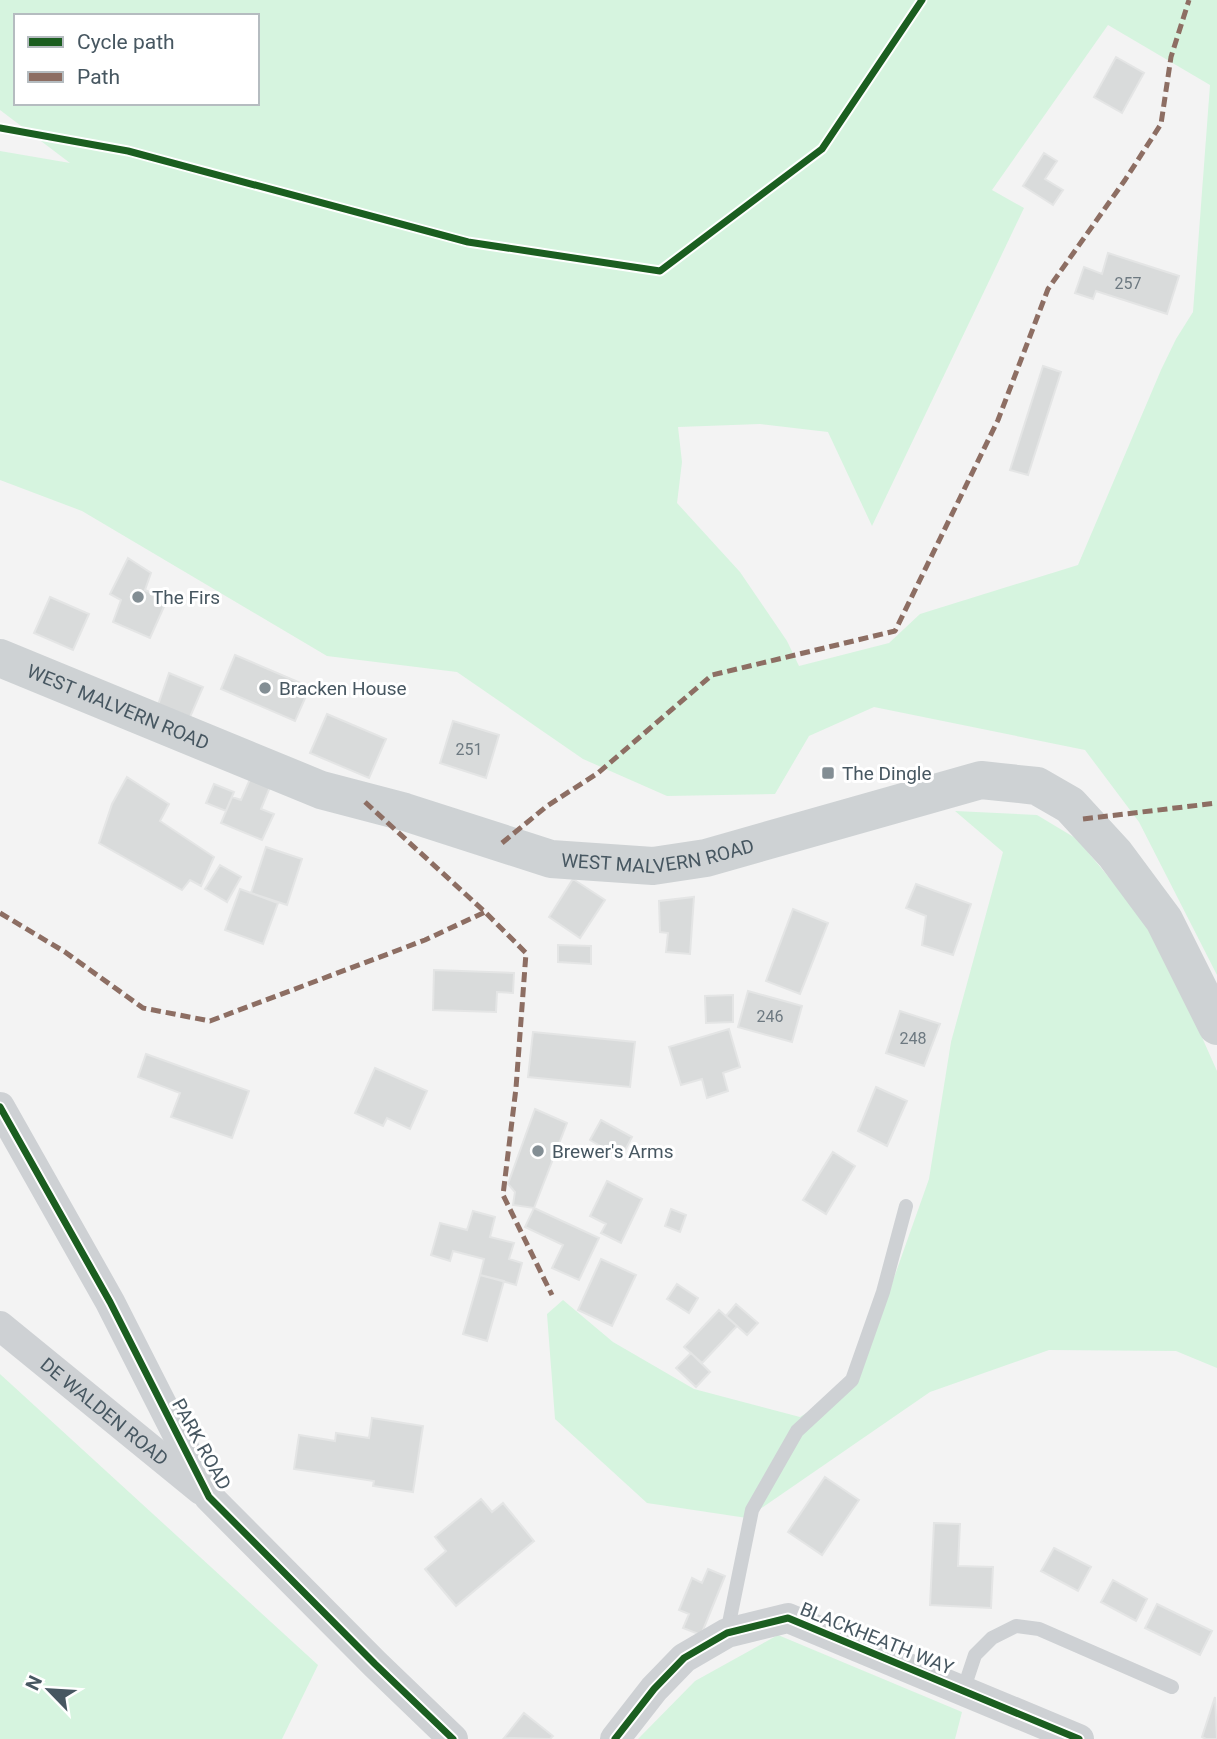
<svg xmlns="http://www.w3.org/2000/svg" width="1217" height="1739" viewBox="0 0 1217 1739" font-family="Roboto,sans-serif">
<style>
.green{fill:#d6f4df;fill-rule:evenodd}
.building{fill:#d9dbdb;stroke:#e4e5e5;stroke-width:2}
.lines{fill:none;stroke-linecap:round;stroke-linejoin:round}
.service{stroke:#ced1d4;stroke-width:14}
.minor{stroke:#ced1d4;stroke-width:30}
.secondary{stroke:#ced2d4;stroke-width:38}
.quiet{stroke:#8d6e63;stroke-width:5;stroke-dasharray:10 5;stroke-linecap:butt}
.cycleway-casing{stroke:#fff;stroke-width:11}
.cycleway{stroke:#1b5e20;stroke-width:7}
.poi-dot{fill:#838e94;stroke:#fff;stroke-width:2.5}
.labels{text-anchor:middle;stroke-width:6;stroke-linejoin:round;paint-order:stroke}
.number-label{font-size:16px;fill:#6d7981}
.poi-label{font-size:19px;fill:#475761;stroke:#fff;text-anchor:start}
.street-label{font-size:19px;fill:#475761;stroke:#fff}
</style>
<rect width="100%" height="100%" fill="#f3f3f3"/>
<!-- green -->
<path class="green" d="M0 0H1217V975L1139 822 1085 750 874 707 809 736 775 794 667 796 583 759 457 672 327 656 82 511 0 480V151L70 163 0 110ZM16 16H257V103H16ZM1108 25 1210 85 1193 312 1176 339 1161 370 1078 565 920 614 889 643 799 666 787 641 740 572 677 503 682 462 678 427 760 424 828 432 872 526 1024 208 992 190Z
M955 811 1037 815 1077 839 1156 934 1217 1071V1368L1176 1351 1049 1350 930 1392 747 1518 647 1503 555 1419 547 1314 563 1300 613 1342 694 1389 800 1417 857 1382 929 1179 951 1042 1003 852Z
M0 1374 318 1665 282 1739H0Z
M778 1635 962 1712 955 1739H638L695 1681Z"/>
<!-- building -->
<path class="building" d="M1116 57 1144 73 1122 113 1094 97Z
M1044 153 1057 161 1045 179 1063 190 1053 205 1023 186Z
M1108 253 1179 276 1167 314 1096 291 1093 299 1075 293 1084 267 1102 274Z
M1043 366 1061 372 1028 475 1010 470Z
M128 558 151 573 145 590 167 600 150 638 113 622 121 600 110 594Z
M50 597 89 614 73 650 34 633Z
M235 655 310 687 295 721 221 689Z
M169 673 203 687 190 717 158 705Z
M327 714 386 739 369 778 310 753Z
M453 721 499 735 486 778 440 763Z
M127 777 169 804 160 821 214 857 201 886 190 880 182 890 99 843 112 804Z
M250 779 270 787 261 809 274 814 262 840 221 823 232 797 241 800Z
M214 784 234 792 226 811 206 803Z
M266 847 302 859 287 905 251 893Z
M220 865 241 877 227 902 205 889Z
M573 879 605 900 580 938 549 917Z
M916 884 971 904 953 955 922 945 926 916 906 908Z
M240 889 278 903 263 944 225 930Z
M694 897 690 954 666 952 668 933 660 932 659 901Z
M793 909 828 923 800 994 766 981Z
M558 945 591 946V964L558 962Z
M434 970 514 973 513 993 497 992 496 1012 433 1010Z
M748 991 802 1006 792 1042 738 1027Z
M733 995V1022L706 1023 705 996Z
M900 1011 940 1024 924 1066 886 1053Z
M729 1029 740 1067 723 1073 728 1091 707 1098 702 1079 681 1085 669 1047Z
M533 1032 635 1042 630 1087 528 1077Z
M146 1054 249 1091 232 1138 171 1117 180 1093 138 1077Z
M375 1068 427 1091 410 1129 387 1118 383 1126 355 1113Z
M876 1087 907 1101 887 1146 858 1131Z
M535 1109 567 1123 534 1208 513 1205 515 1192 508 1184Z
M601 1120 632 1137 621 1158 590 1140Z
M833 1152 855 1166 826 1214 803 1200Z
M607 1181 642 1199 621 1243 601 1233 606 1224 590 1216Z
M534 1208 599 1238 579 1280 552 1268 563 1245 525 1227Z
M671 1209 686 1215 680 1232 665 1226Z
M473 1211 495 1217 490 1237 514 1243 509 1259 522 1263 516 1285 480 1275 484 1259 453 1251 450 1261 431 1255 440 1223 467 1230Z
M601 1259 636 1275 612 1326 578 1310Z
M480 1275 504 1281 487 1341 463 1334Z
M677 1284 698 1298 689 1313 667 1299Z
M736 1304 758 1323 747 1335 726 1316Z
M719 1310 737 1326 702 1363 684 1347Z
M691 1353 710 1372 696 1387 676 1368Z
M372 1418 423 1426 413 1492 373 1486 374 1481 294 1469 299 1435 335 1441 336 1433 369 1438Z
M825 1477 859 1500 822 1555 788 1532Z
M481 1499 492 1512 503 1503 534 1541 456 1606 425 1569 446 1551 435 1537Z
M934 1523 960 1524 958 1566 993 1567 991 1608 930 1605Z
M1054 1548 1091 1567 1078 1591 1041 1571Z
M708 1569 725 1576 701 1635 683 1628 689 1614 679 1610 692 1578 702 1583Z
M1113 1580 1147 1599 1136 1621 1101 1602Z
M1157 1604 1212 1631 1200 1655 1145 1628Z
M1215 1697 1217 1739H1206L1202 1737Z
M524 1713 553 1736 550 1739 504 1738Z"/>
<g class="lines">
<!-- service -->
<path class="service" d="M727 1633 752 1510 797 1431 852 1380 883 1292 906 1206
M963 1691 975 1655 992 1638 1016 1626 1039 1629 1172 1687"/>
<!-- minor -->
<g class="minor">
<path d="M0 1107 110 1302 209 1497 375 1664 453 1739"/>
<path id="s1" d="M0 1326 201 1490"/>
<path d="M615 1739 654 1689 684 1658 727 1633 788 1618 1079 1739"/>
</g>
<!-- secondary -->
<path class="secondary" id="s2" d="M0 658 321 790 405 812 551 859 653 866 706 858 981 780 1037 786 1070 805 1115 854 1164 920 1217 1026"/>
<!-- quiet -->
<path class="quiet" d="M365 802 485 912 526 953 516 1088 503 1195 552 1295
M1083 819 1217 803
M502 843 547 806 598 773 712 675 895 631 998 420 1048 289 1125 180 1161 124 1171 57 1189 0
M0 913 65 952 143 1008 210 1021 425 940 485 912"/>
<!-- cycleway casing -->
<g class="cycleway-casing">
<path id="cycleway" d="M0 128 128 151 468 242 660 271 822 149 922 0
M0 1107 110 1302 209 1497 375 1664 453 1739
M615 1739 654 1689 684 1658 727 1633 788 1618 1079 1739"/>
</g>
<!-- cycleway -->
<use href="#cycleway" class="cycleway"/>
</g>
<!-- markers -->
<g class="poi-dot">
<circle cx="138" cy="597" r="7"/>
<circle cx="265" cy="688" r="7"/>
<rect x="821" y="766" width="14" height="14" rx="3.5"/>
<circle cx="538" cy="1151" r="7"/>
</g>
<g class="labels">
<!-- number labels -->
<g class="number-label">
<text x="1128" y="289">257</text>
<text x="469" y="755">251</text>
<text x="770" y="1022">246</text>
<text x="913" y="1044">248</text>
</g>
<!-- poi labels -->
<g class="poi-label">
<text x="152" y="604">The Firs</text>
<text x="279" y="695">Bracken House</text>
<text x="842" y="780">The Dingle</text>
<text x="552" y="1158">Brewer's Arms</text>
</g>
<!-- street labels -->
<g class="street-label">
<text dy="7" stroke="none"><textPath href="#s2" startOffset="128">WEST MALVERN ROAD</textPath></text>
<text dy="7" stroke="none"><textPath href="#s2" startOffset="695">WEST MALVERN ROAD</textPath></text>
<text dy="7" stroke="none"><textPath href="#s1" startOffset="135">DE WALDEN ROAD</textPath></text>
<text transform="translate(202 1444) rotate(61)" y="7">PARK ROAD</text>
<text transform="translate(877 1638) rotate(22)" y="7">BLACKHEATH WAY</text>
</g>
</g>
<!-- legend -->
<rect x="14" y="14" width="245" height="91" fill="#ffffff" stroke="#b5bcc0" stroke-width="2"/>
<rect x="28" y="37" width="35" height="10" fill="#1b5e20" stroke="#b5bcc0" stroke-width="2"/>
<text x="77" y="49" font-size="21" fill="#475761">Cycle path</text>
<rect x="28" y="72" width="35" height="10" fill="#8d6e63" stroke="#b5bcc0" stroke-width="2"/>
<text x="77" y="84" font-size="21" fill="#475761">Path</text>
<!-- north arrow -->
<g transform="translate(49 1690) rotate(295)" stroke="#ffffff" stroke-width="5" paint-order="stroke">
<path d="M0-5L12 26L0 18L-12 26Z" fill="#475761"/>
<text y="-10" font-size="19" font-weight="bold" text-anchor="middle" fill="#475761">N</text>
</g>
</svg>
